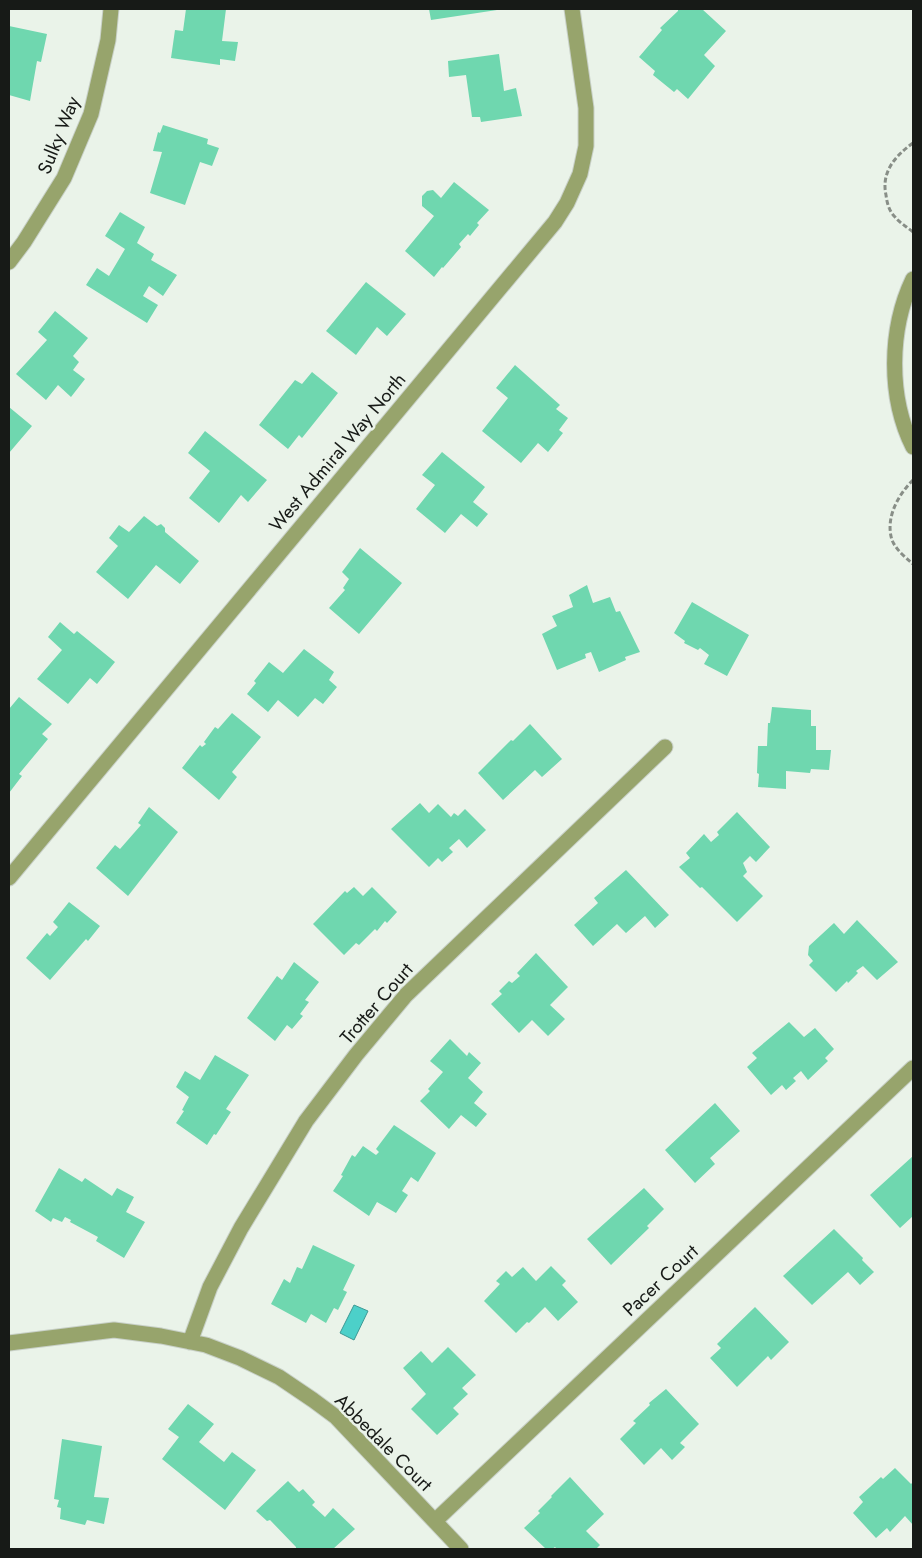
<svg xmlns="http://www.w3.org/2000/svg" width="922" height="1558" viewBox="0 0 922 1558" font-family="Jost,sans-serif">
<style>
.water{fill:#4cd0c9;stroke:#3c9994}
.building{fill:#6fd7af}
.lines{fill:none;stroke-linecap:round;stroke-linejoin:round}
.minor-casing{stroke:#c8d0c7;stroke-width:17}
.path{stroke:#888e87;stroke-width:3;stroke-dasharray:5 2.5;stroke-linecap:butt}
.minor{stroke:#97a46c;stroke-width:15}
.labels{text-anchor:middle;stroke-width:5;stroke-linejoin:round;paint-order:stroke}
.street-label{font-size:19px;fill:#171a17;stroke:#eaf3e9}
</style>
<rect width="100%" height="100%" fill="#eaf3e9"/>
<!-- water -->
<path class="water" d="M354 1305 368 1311 354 1340 340 1333Z"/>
<!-- building -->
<path class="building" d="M186 9H226L222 41 238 42 235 61 220 59V65L171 58 175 30 183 31Z
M429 9H497V10L431 20Z
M678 9H702L726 31 704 55 715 66 688 99 677 89 674 92 653 75 655 71 639 57 662 30 660 28 678 11Z
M9 26 47 34 41 62 37 61 30 101 9 95Z
M499 54 504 91 516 88 522 116 481 122 480 117H472L466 75 449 77 448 61Z
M163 125 208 139 207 144 219 148 212 166 200 162 185 205 150 193 162 152 153 151 158 132 160 133Z
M454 182 489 210 477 223 479 225 470 236 468 234 459 244 461 247 443 268 442 267 434 277 405 251 434 216 422 206V196L427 191 433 190 441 198Z
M120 212 145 227 137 243 154 254 151 260 177 275 163 296 149 286 143 296 158 305 147 323 86 285 97 268 109 276 125 249 105 236Z
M366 282 406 314 387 336 377 327 356 355 326 331Z
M55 311 88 338 73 356 79 362 73 370 85 379 71 397 58 385 46 400 16 374 47 340 38 332Z
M515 365 560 405 556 409 568 418 559 430 563 433 548 452 538 443 521 463 482 431 508 398 496 388Z
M312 372 338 393 302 438 299 435 288 449 259 425 295 380 302 384Z
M9 407 32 426 9 453Z
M205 431 267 480 248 502 241 495 219 523 189 498 210 471 188 453Z
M442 452 485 487 473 502 488 514 477 527 461 514 445 533 416 509 435 485 422 475Z
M144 516 157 526 161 524 165 528V532L199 561 180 584 156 565 128 599 96 572 118 546 109 538 119 525 129 532Z
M360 548 402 583 359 634 329 608 345 590 343 588 349 579 342 572Z
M587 585 593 603 610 597 616 612 620 611 640 652 625 657 626 660 599 672 591 652 585 654 586 658 557 670 542 634 557 626 552 616 573 607 569 595Z
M692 602 749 635 727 676 704 664 709 655 700 648 698 650 684 643 685 641 674 633Z
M60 622 74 634 77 631 115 662 97 684 90 678 68 704 37 679 62 650 48 637Z
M304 649 334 672 329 680 337 687 323 704 315 698 298 717 278 700 268 712 247 694 256 683 254 681 269 662 283 673Z
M19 697 52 724 42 734 48 739 19 774 22 776 9 793V709Z
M772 707 811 710V726H816V750H831L829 770 811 769 810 773 786 771V789L758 787 759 774 757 773 758 746H767L768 723H770Z
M232 713 261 737 232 772 237 777 219 800 182 768 200 745 202 747 206 744 204 742 215 727 218 729Z
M530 724 562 759 542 777 535 770 503 800 478 773 511 740 513 741Z
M420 803 429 813 438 804 451 817 454 813 458 816 465 809 486 830 467 848 459 839 449 848 453 852 442 862 438 858 429 867 391 829Z
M149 807 178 832 128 896 96 868 115 845 120 849 141 825 138 823Z
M737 812 770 847 756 862 750 856 743 863 747 872 743 876 763 896 737 922 702 887 700 888 679 867 690 858 686 853 704 834 711 842 719 835 717 832Z
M626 870 669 915 655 928 645 916 626 933 617 924 593 946 574 925 598 903 594 898Z
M354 887 363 896 372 887 397 912 387 923 385 921 377 931 375 929 359 945 356 943 344 955 313 924 345 891 347 893Z
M69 902 100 926 88 941 86 939 50 980 26 958 47 933 50 936 58 927 53 922Z
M857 920 898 962 877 980 863 966 856 971 858 973 848 983 847 981 836 992 809 965 813 961 808 955 809 946 834 923 844 934Z
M536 953 568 987 550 1005 565 1019 548 1036 532 1020 519 1033 491 1004 502 994 499 991 509 981 512 983 520 976 517 973Z
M294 962 319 982 305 1000 309 1002 300 1014 303 1016 292 1029 287 1025 275 1041 247 1018 277 976 282 980Z
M789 1022 804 1037 815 1028 834 1049 825 1058 828 1061 808 1080 801 1071 793 1078 796 1081 786 1090 782 1085 771 1095 747 1067 757 1058 752 1053Z
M450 1039 467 1056 469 1052 481 1063 468 1078 483 1092 474 1103 487 1114 476 1127 461 1115 449 1129 420 1101 430 1091 428 1089 443 1072 430 1061Z
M215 1055 249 1075 226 1109 231 1112 216 1135 214 1134 207 1145 176 1123 184 1111 182 1110 189 1097 176 1087 185 1071 200 1080Z
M715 1103 740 1131 710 1158 715 1164 695 1183 665 1150Z
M394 1125 436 1153 418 1182 411 1177 402 1191 408 1195 396 1213 377 1202 369 1216 333 1191 343 1176 341 1175 352 1155 355 1157 363 1146 376 1155 379 1152 376 1149Z
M913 1156V1216L900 1228 870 1195Z
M59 1168 82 1182 85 1178 112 1196 117 1188 134 1197 126 1212 145 1222 124 1258 96 1241 98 1237 70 1222 71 1220 65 1217 62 1222 53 1218 51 1222 35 1211Z
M644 1188 664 1209 647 1226 649 1228 611 1265 587 1239Z
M834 1229 863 1258 862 1260 874 1272 860 1285 848 1272 812 1305 783 1276Z
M313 1245 355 1265 343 1290 347 1292 338 1310 334 1308 326 1323 311 1314 306 1323 271 1304 284 1279 290 1283 297 1267 302 1269Z
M551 1266 566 1281 562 1285 578 1302 558 1321 545 1307 529 1323 527 1322 516 1333 484 1301 500 1284 496 1281 506 1271 512 1277 523 1267 536 1281Z
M755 1307 789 1342 771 1360 768 1356 737 1387 710 1358 721 1348 717 1344Z
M448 1347 476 1375 462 1388 468 1394 453 1408 459 1414 437 1435 411 1409 426 1394 403 1368 421 1351 432 1363Z
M666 1389 699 1424 680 1443 685 1447 672 1460 661 1448 644 1465 620 1439 636 1423 633 1421 650 1405 649 1403Z
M188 1404 214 1424 199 1442 224 1462 232 1452 256 1470 225 1510 162 1459 179 1437 168 1429Z
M62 1439 102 1446 94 1497 109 1498 104 1524 87 1520 85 1525 60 1519 61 1508 57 1507 59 1500 54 1499Z
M895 1468 911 1484 913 1482V1525L905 1516 890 1532 887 1528 876 1538 853 1513 863 1502 859 1497 881 1477 883 1479Z
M570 1477 604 1514 586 1531 600 1545 596 1549H576L574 1548 573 1549H557L555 1547 552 1549H546L524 1528 540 1513 538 1511 552 1497 551 1496Z
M288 1481 299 1492 303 1489 315 1502 312 1505 325 1517 333 1508 355 1529 333 1549H296V1547L270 1520 267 1521 256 1511Z"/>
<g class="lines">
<!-- minor casing -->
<g class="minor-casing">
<path id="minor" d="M9 262 24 242 64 178 91 114 108 40 111 9
M913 279C889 329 888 397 913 447
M9 878 555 222 567 203 580 174 586 146V108L572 9
M190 1342 210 1287 241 1228 306 1121 356 1055 406 995 665 747
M9 1343 114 1330 161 1336 206 1345 240 1358 279 1377 313 1400 336 1417 461 1549
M435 1521 913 1068"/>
</g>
<!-- path -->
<path class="path" d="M913 143C895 156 881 172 886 195 887 203 889 211 895 217 900 223 907 227 913 232
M913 480C898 495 885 518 892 540 896 550 906 558 913 564"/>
<!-- minor -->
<use href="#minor" class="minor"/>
</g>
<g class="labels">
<!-- street labels -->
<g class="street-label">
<text transform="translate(58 135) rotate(-68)" y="7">Sulky Way</text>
<text transform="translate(337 452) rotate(-50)" y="7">West Admiral Way North</text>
<text transform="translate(376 1003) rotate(-49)" y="7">Trotter Court</text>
<text transform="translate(660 1280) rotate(-43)" y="7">Pacer Court</text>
<text transform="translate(384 1442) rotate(45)" y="7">Abbedale Court</text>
</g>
</g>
<!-- border -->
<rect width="922" height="1558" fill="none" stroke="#171a17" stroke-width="20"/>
</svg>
